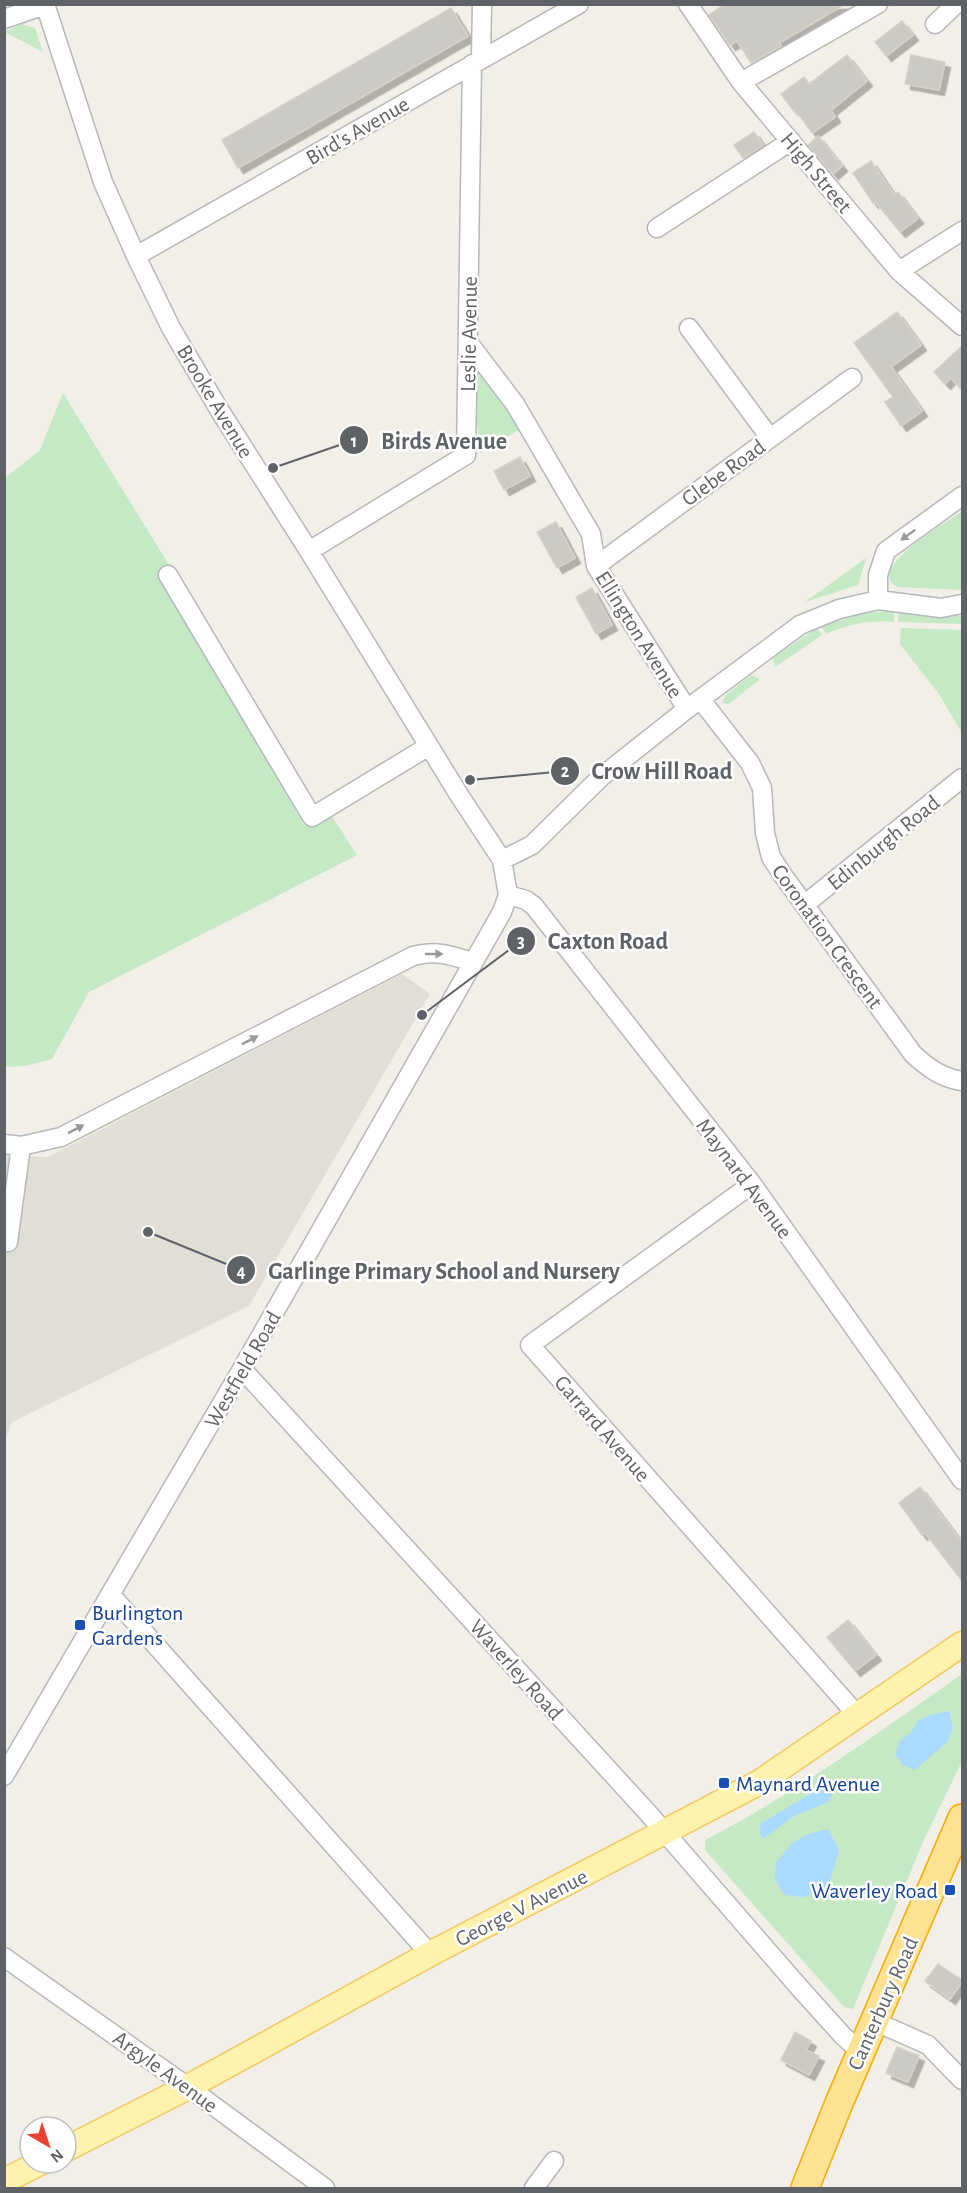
<svg xmlns="http://www.w3.org/2000/svg" width="967" height="2193" viewBox="0 0 967 2193" font-family="'Alegreya Sans',sans-serif">
<style>
.education{fill:#e1ded6}
.green{fill:#c5e8c5}
.water{fill:#aadaff}
.building{fill:#cccac5;stroke:#d6d1c6;stroke-width:1.5;filter:url(#shadow)}
.lines{fill:none;stroke-linecap:round;stroke-linejoin:round}
.minor-casing{stroke:#b5b8bc;stroke-width:21}
.major-casing{stroke:#f2c960;stroke-width:27}
.highway-casing{stroke:#f9ab00;stroke-width:30}
.minor{stroke:#fff;stroke-width:18}
.major{stroke:#fff2af;stroke-width:24}
.highway{stroke:#fde293;stroke-width:27}
.oneway{fill:#979a9d}
.transit-dot{fill:#1a4fb4;stroke:#fff;stroke-width:2}
.labels{text-anchor:middle;stroke-width:5;stroke-linejoin:round;paint-order:stroke}
.street-label{font-size:22px;fill:#5f6368;stroke:#fff}
.transit-label{font-size:22px;fill:#164399;stroke:#fff;text-anchor:start}
.leader{fill:none;stroke:#5f6368;stroke-width:2}
.callout-dot{fill:#5f6368;stroke:#fff;stroke-width:2}
.mark-label{font-size:18px;text-anchor:middle;font-weight:bold;fill:#fff}
.callout-label{font-size:24px;text-anchor:middle;font-weight:bold;fill:#5f6368;stroke:#fff;stroke-width:5;stroke-linejoin:round;paint-order:stroke}
</style>
<defs>
<filter id="shadow"><feDropShadow dx="5.5" dy="5.5" stdDeviation="0" flood-color="#0004"/></filter>
</defs>
<rect width="100%" height="100%" fill="#f1efe8"/>
<!-- education -->
<path class="education" d="M402 974 430 994 249 1306 12 1422 5 1439V1155L48 1157Z"/>
<!-- green -->
<path class="green" d="M21 24 35 28 43 52 5 32Z
M477 372H480L520 429 481 453 475 408Z
M63 393 169 565 162 576 304 825 329 812 357 855 89 992 52 1059 25 1066 5 1067V478L40 450Z
M961 512 962 515V590L898 587C862 571 947 522 961 512Z
M866 558 858 585 805 602Z
M868 612H894V622C869 620 848 624 826 634L821 626Z
M899 612 962 616V624L898 622Z
M817 628 822 635 775 667 773 658Z
M901 628 962 630V733L939 694 900 644Z
M751 675 760 679 729 704 722 703 726 695Z
M962 1674V1761L923 1842 853 2009 844 2007 705 1850V1840C796 1793 878 1733 962 1674Z"/>
<!-- water -->
<path class="water" d="M949 1711 953 1727 948 1741 915 1770 903 1765 895 1755 899 1742 911 1732 918 1721 930 1715Z
M829 1783 833 1793 828 1802 794 1816 763 1839 760 1832V1824Z
M828 1829 839 1850 828 1887 804 1897 784 1895 775 1879 776 1862 793 1843 808 1834Z"/>
<!-- building -->
<path class="building" d="M725 4H845L779 43 781 46 751 63 737 41 730 45 709 15Z
M451 8 468 36 238 168 222 140Z
M902 21 913 35 886 56 875 42Z
M847 55 867 81 831 110 835 117 812 133 795 109 793 110 781 94 804 77 809 84Z
M911 55 945 62 939 90 905 84Z
M754 132 763 145 743 158 734 145Z
M818 136 842 166 833 174 808 145Z
M871 161 894 195 898 192 918 218 900 232 875 201 873 203 853 173Z
M897 312 921 345 891 367 922 411 901 426 885 402 893 397 854 343Z
M963 345V391L951 378 945 384 934 372Z
M520 457 530 476 504 490 494 471Z
M556 522 575 558 557 568 537 532Z
M592 588 612 625 596 634 576 597Z
M920 1487 963 1544V1582L925 1533 922 1535 899 1503Z
M848 1620 876 1655 855 1671 827 1637Z
M938 1964 963 1981 950 1999 925 1981Z
M795 2032 811 2041 806 2050 819 2056 809 2075 781 2060Z
M897 2047 919 2056 908 2082 886 2073Z"/>
<g class="lines">
<!-- minor casing -->
<g class="minor-casing">
<path id="minor" d="M688 4 741 82 899 271 962 326
M4 19 45 5
M935 24 956 4
M481 59 482 4
M741 82 878 4
M657 228 791 141
M136 256 579 4
M899 271 962 231
M689 328 770 438
M468 342 515 404 591 534 596 566 687 709
M309 551 466 455 472 64
M596 566 852 378
M168 575 312 817 429 746
M878 600V575L886 551 962 496
M701 700 750 763 762 788 765 833 771 857 782 874 913 1054C928 1068 942 1078 962 1081
M502 860 532 845 601 777 687 709 800 625 839 609 878 600 941 608 962 604
M508 895 526 900 534 906 752 1184 962 1480
M804 905 962 778
M4 1144 21 1146 61 1137 413 956C437 950 450 955 472 962
M752 1184 530 1345 858 1716
M8 1242 21 1146
M242 1369 648 1813 798 1986 843 2036 861 2052
M111 1595 430 1954
M4 1776 242 1369 502 912 508 895 502 860 461 798 309 551 220 411 171 328 136 256 103 182 45 4
M4 1957 188 2087 325 2188
M874 2021 928 2045 962 2080
M534 2188 554 2161"/>
</g>
<!-- major casing -->
<g class="major-casing">
<path id="major" d="M66 2149 188 2087 430 1954 760 1782 962 1644
M4 2181 40 2163"/>
</g>
<!-- highway casing -->
<g class="highway-casing">
<path id="highway" d="M805 2188 839 2103 962 1818"/>
</g>
<!-- minor -->
<use href="#minor" class="minor"/>
<!-- major -->
<use href="#major" class="major"/>
<!-- highway -->
<use href="#highway" class="highway"/>
</g>
<!-- one-way arrows -->
<defs><path id="oneway-solid" d="M-6-.8H1V-3.2L6.5 0L1 3.2V.8H-6Z" transform="scale(1.5)"/></defs>
<g class="oneway">
<use href="#oneway-solid" transform="translate(908 535) rotate(144)"/>
<use href="#oneway-solid" transform="translate(434 954)"/>
<use href="#oneway-solid" transform="translate(250 1040) rotate(-27)"/>
<use href="#oneway-solid" transform="translate(76 1129) rotate(-27)"/>
</g>
<!-- markers -->
<g class="transit-dot">
<rect x="74" y="1619" width="12" height="12" rx="3"/>
<rect x="718" y="1777" width="12" height="12" rx="3"/>
<rect x="944" y="1884" width="12" height="12" rx="3"/>
</g>
<g class="labels">
<!-- street labels -->
<g class="street-label">
<text transform="translate(357 130) rotate(-30)" y="8">Bird's Avenue</text>
<text transform="translate(817 172) rotate(50)" y="8">High Street</text>
<text transform="translate(468 334) rotate(-89)" y="8">Leslie Avenue</text>
<text transform="translate(216 401) rotate(59)" y="8">Brooke Avenue</text>
<text transform="translate(723 472) rotate(-36)" y="8">Glebe Road</text>
<text transform="translate(640 634) rotate(58)" y="8">Ellington Avenue</text>
<text transform="translate(883 842) rotate(-39)" y="8">Edinburgh Road</text>
<text transform="translate(828 936) rotate(54)" y="8">Coronation Crescent</text>
<text transform="translate(745 1178) rotate(53)" y="8">Maynard Avenue</text>
<text transform="translate(242 1369) rotate(-60)" y="8">Westfield Road</text>
<text transform="translate(603 1428) rotate(49)" y="8">Garrard Avenue</text>
<text transform="translate(517 1669) rotate(48)" y="8">Waverley Road</text>
<text transform="translate(521 1907) rotate(-27)" y="8">George V Avenue</text>
<text transform="translate(882 2003) rotate(-66)" y="8">Canterbury Road</text>
<text transform="translate(166 2071) rotate(36)" y="8">Argyle Avenue</text>
</g>
<!-- transit labels -->
<g class="transit-label">
<text x="92" y="1620">Burlington<tspan x="92" dy="25">Gardens</tspan></text>
<text x="736" y="1791">Maynard Avenue</text>
<text x="938" y="1898" text-anchor="end">Waverley Road</text>
</g>
</g>
<!-- callouts -->
<path class="leader" d="M273 468L354 440M470 780L565 771M422 1015L521 941M148 1232L241 1270"/>
<g class="callout-dot">
<circle cx="273" cy="468" r="6"/>
<circle cx="470" cy="780" r="6"/>
<circle cx="422" cy="1015" r="6"/>
<circle cx="148" cy="1232" r="6"/>
<circle cx="354" cy="440" r="15"/>
<circle cx="565" cy="771" r="15"/>
<circle cx="521" cy="941" r="15"/>
<circle cx="241" cy="1270" r="15"/>
</g>
<g class="mark-label">
<text x="354" y="447">1</text>
<text x="565" y="777">2</text>
<text x="521" y="947">3</text>
<text x="241" y="1277">4</text>
</g>
<g class="callout-label">
<text x="444" y="449">Birds Avenue</text>
<text x="662" y="779">Crow Hill Road</text>
<text x="608" y="949">Caxton Road</text>
<text x="444" y="1279">Garlinge Primary School and Nursery</text>
</g>
<!-- border -->
<rect width="967" height="2193" fill="none" stroke="#5f6368" stroke-width="12"/>
<!-- north arrow -->
<g transform="translate(48 2145) rotate(141)"><circle r="28" fill="#ffffff" stroke="#bfc1c3" stroke-width="1.5"/>
<path d="M0-4.5L10 22L0 15L-10 22Z" fill="#ea4335"/>
<text y="-9" font-size="16" font-weight="bold" text-anchor="middle" fill="#5f6368">N</text>
</g>
</svg>
